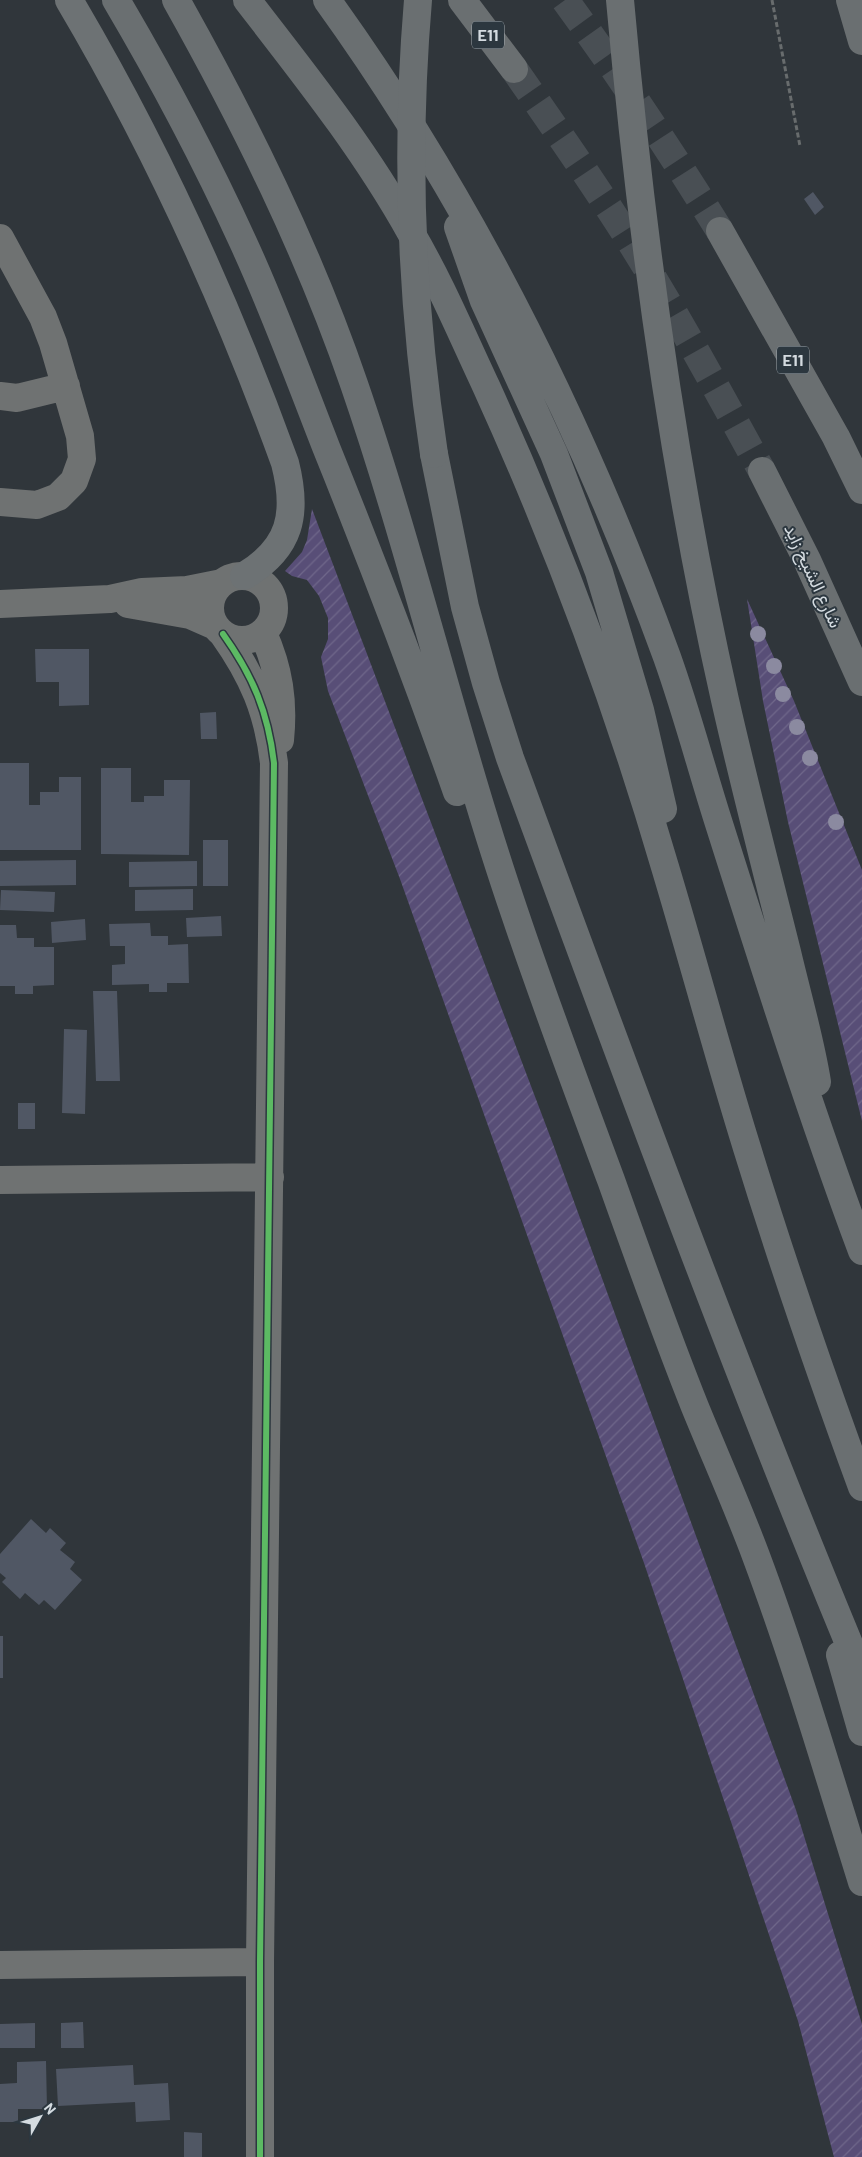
<svg xmlns="http://www.w3.org/2000/svg" width="862" height="2157" viewBox="0 0 862 2157" font-family="Barlow,Vazirmatn,sans-serif">
<style>
.garden{fill:url(#garden-furrows)}
.building{fill:#505764}
.lines{fill:none;stroke-linecap:round;stroke-linejoin:round}
.highway-tunnel{stroke:#494f54;stroke-width:28;stroke-dasharray:28 14;stroke-linecap:butt}
.path{stroke:#686c6d;stroke-width:3;stroke-dasharray:5 2.5;stroke-linecap:butt}
.minor{stroke:#6f7272;stroke-width:28}
.major{stroke:#6d7274;stroke-width:28}
.highway{stroke:#6a6f71;stroke-width:28}
.highway-bridge{stroke:#6a6f71;stroke-width:28}
.cycleway-casing{stroke:#2c373f;stroke-width:9}
.cycleway{stroke:#5cba63;stroke-width:6}
.tree{fill:#8b8aa0}
.labels{text-anchor:middle;stroke-width:4;stroke-linejoin:round;paint-order:stroke}
.shield{fill:#2c373f;stroke:#a2aab0;stroke-width:1}
.shield-label{font-size:16px;font-weight:bold;fill:#d4dbe0}
.street-label{font-size:18px;fill:#d4dbe0;stroke:#2c373f}
</style>
<defs>
<pattern id="garden-furrows" width="10" height="10" patternUnits="userSpaceOnUse" patternTransform="scale(1.25)"><rect width="10" height="10" fill="#584e77"/><path d="M-1 1l2-2M0 10L10 0M9 11l2-2" fill="none" stroke="#6f678a"/></pattern>
</defs>
<rect width="100%" height="100%" fill="#30363b"/>
<!-- garden -->
<path class="garden" d="M312 509 553 1144 796 1810 862 2024V2157H834L798 2021 644 1563 400 879 328 691 321 657 328 639V618L319 596 307 580 292 576 285 571 302 552 307 540Z
M747 599 794 701 862 870V1121L788 822 763 701Z"/>
<!-- building -->
<path class="building" d="M813 192 824 207 815 215 804 199Z
M35 649H89V705L59 706V682H36Z
M216 712 217 739H201L200 713Z
M0 763H29V805H40V792H59V777H81V850H0Z
M101 768H131V802H144V796H164V780H190L189 855 101 854Z
M203 840H228V886H203Z
M76 860V885L0 886V861Z
M197 861V886L129 887V862Z
M193 889V910L135 911V890Z
M1 890 55 892 54 912 0 910Z
M221 916 222 936 187 937 186 918Z
M85 919 86 940 52 943 51 922Z
M150 923 151 936H168V945L188 944 189 983H167V992H149V984L112 985V965L125 964V946H110L109 924Z
M0 925H16L17 938H34V947H54V985L33 986V994H15V986H0Z
M93 991H117L120 1081H96Z
M64 1029 87 1030 85 1114 62 1113Z
M18 1103H35V1129H18Z
M31 1519 46 1533 50 1528 66 1543 60 1550 75 1562 70 1569 82 1580 55 1610 44 1600 39 1605 25 1593 20 1599 2 1582 6 1578 0 1573V1554Z
M0 1636H3V1678H0Z
M83 2022 84 2048H61V2023Z
M35 2023V2048H0V2024Z
M46 2061 47 2109H18V2122H0V2084L17 2083V2062Z
M133 2065 134 2085 168 2083 170 2120 136 2122 135 2102 58 2106 56 2069Z
M184 2132 202 2133V2157H184Z"/>
<g class="lines">
<!-- highway-tunnel -->
<path class="highway-tunnel" d="M565 0C620 75 671 152 720 231
M514 69C559 134 604 198 645 265 686 332 724 402 762 471"/>
<!-- path -->
<path class="path" d="M772 0 800 146"/>
<!-- minor -->
<path class="minor" d="M0 238 43 317 53 343 80 436 82 459 74 481 58 497 37 505 0 502
M0 396 17 398 66 386
M210 608a32 32 0 1 1 64 0a32 32 0 1 1-64 0Z
M0 604 110 599 142 592 187 590 222 583
M128 604 190 615 215 626
M263 633C279 669 284 701 280 740
M223 634C253 676 268 712 274 763L260 1962V2157
M0 1180 270 1177
M0 1965 260 1962"/>
<!-- major -->
<path class="major" d="M69 0C156 147 227 303 285 463 298 514 291 548 244 576"/>
<!-- highway -->
<path class="highway" d="M116 0C162 78 205 159 243 242 274 309 299 378 326 447 372 561 416 676 457 792
M176 0C245 123 308 250 354 384 414 558 455 739 515 914 545 1003 578 1091 611 1180 638 1256 665 1332 695 1407 715 1456 737 1505 756 1556 796 1663 828 1773 862 1882
M247 0C305 75 365 150 411 233 440 282 462 335 486 386 557 542 617 703 665 867 693 960 718 1055 747 1148 782 1262 821 1375 862 1487
M327 0C472 201 582 424 667 657 687 713 702 771 720 827 765 969 810 1111 862 1251
M462 0 514 69
M620 0C641 235 673 469 725 700 744 784 766 868 787 952 797 995 810 1038 817 1082
M850 0 862 41
M458 227 484 301 554 454 599 572 640 710 663 809
M720 231 836 437 862 490
M434 454 465 607 486 683 510 758C623 1065 736 1373 862 1675
M762 471 807 560 862 682
M840 1655 862 1732"/>
<!-- highway-bridge -->
<path class="highway-bridge" d="M418 0C405 152 411 303 434 454"/>
<!-- cycleway casing -->
<g class="cycleway-casing">
<path id="cycleway" d="M223 634C253 676 268 712 274 763L260 1962V2157"/>
</g>
<!-- cycleway -->
<use href="#cycleway" class="cycleway"/>
</g>
<!-- trees -->
<g class="tree">
<circle cx="758" cy="634" r="8"/>
<circle cx="774" cy="666" r="8"/>
<circle cx="783" cy="694" r="8"/>
<circle cx="797" cy="727" r="8"/>
<circle cx="810" cy="758" r="8"/>
<circle cx="836" cy="822" r="8"/>
</g>
<g class="labels">
<!-- shield labels -->
<g class="shield">
<rect x="472" y="21.5" width="32" height="27" rx="4"/>
<rect x="777" y="346.5" width="32" height="27" rx="4"/>
</g>
<g class="shield-label">
<text x="488" y="41">E11</text>
<text x="793" y="366">E11</text>
</g>
<!-- street labels -->
<g class="street-label">
<text transform="translate(813 576) rotate(65)" y="6">شارع الشيخ زايد</text>
</g>
</g>
<!-- north arrow -->
<g transform="translate(40 2117) rotate(51)" stroke="#2c373f" stroke-width="4" paint-order="stroke">
<path d="M0-4L9 19L0 12L-9 19Z" fill="#d4dbe0"/>
<text y="-8" font-size="14" font-weight="bold" text-anchor="middle" fill="#d4dbe0">N</text>
</g>
</svg>
